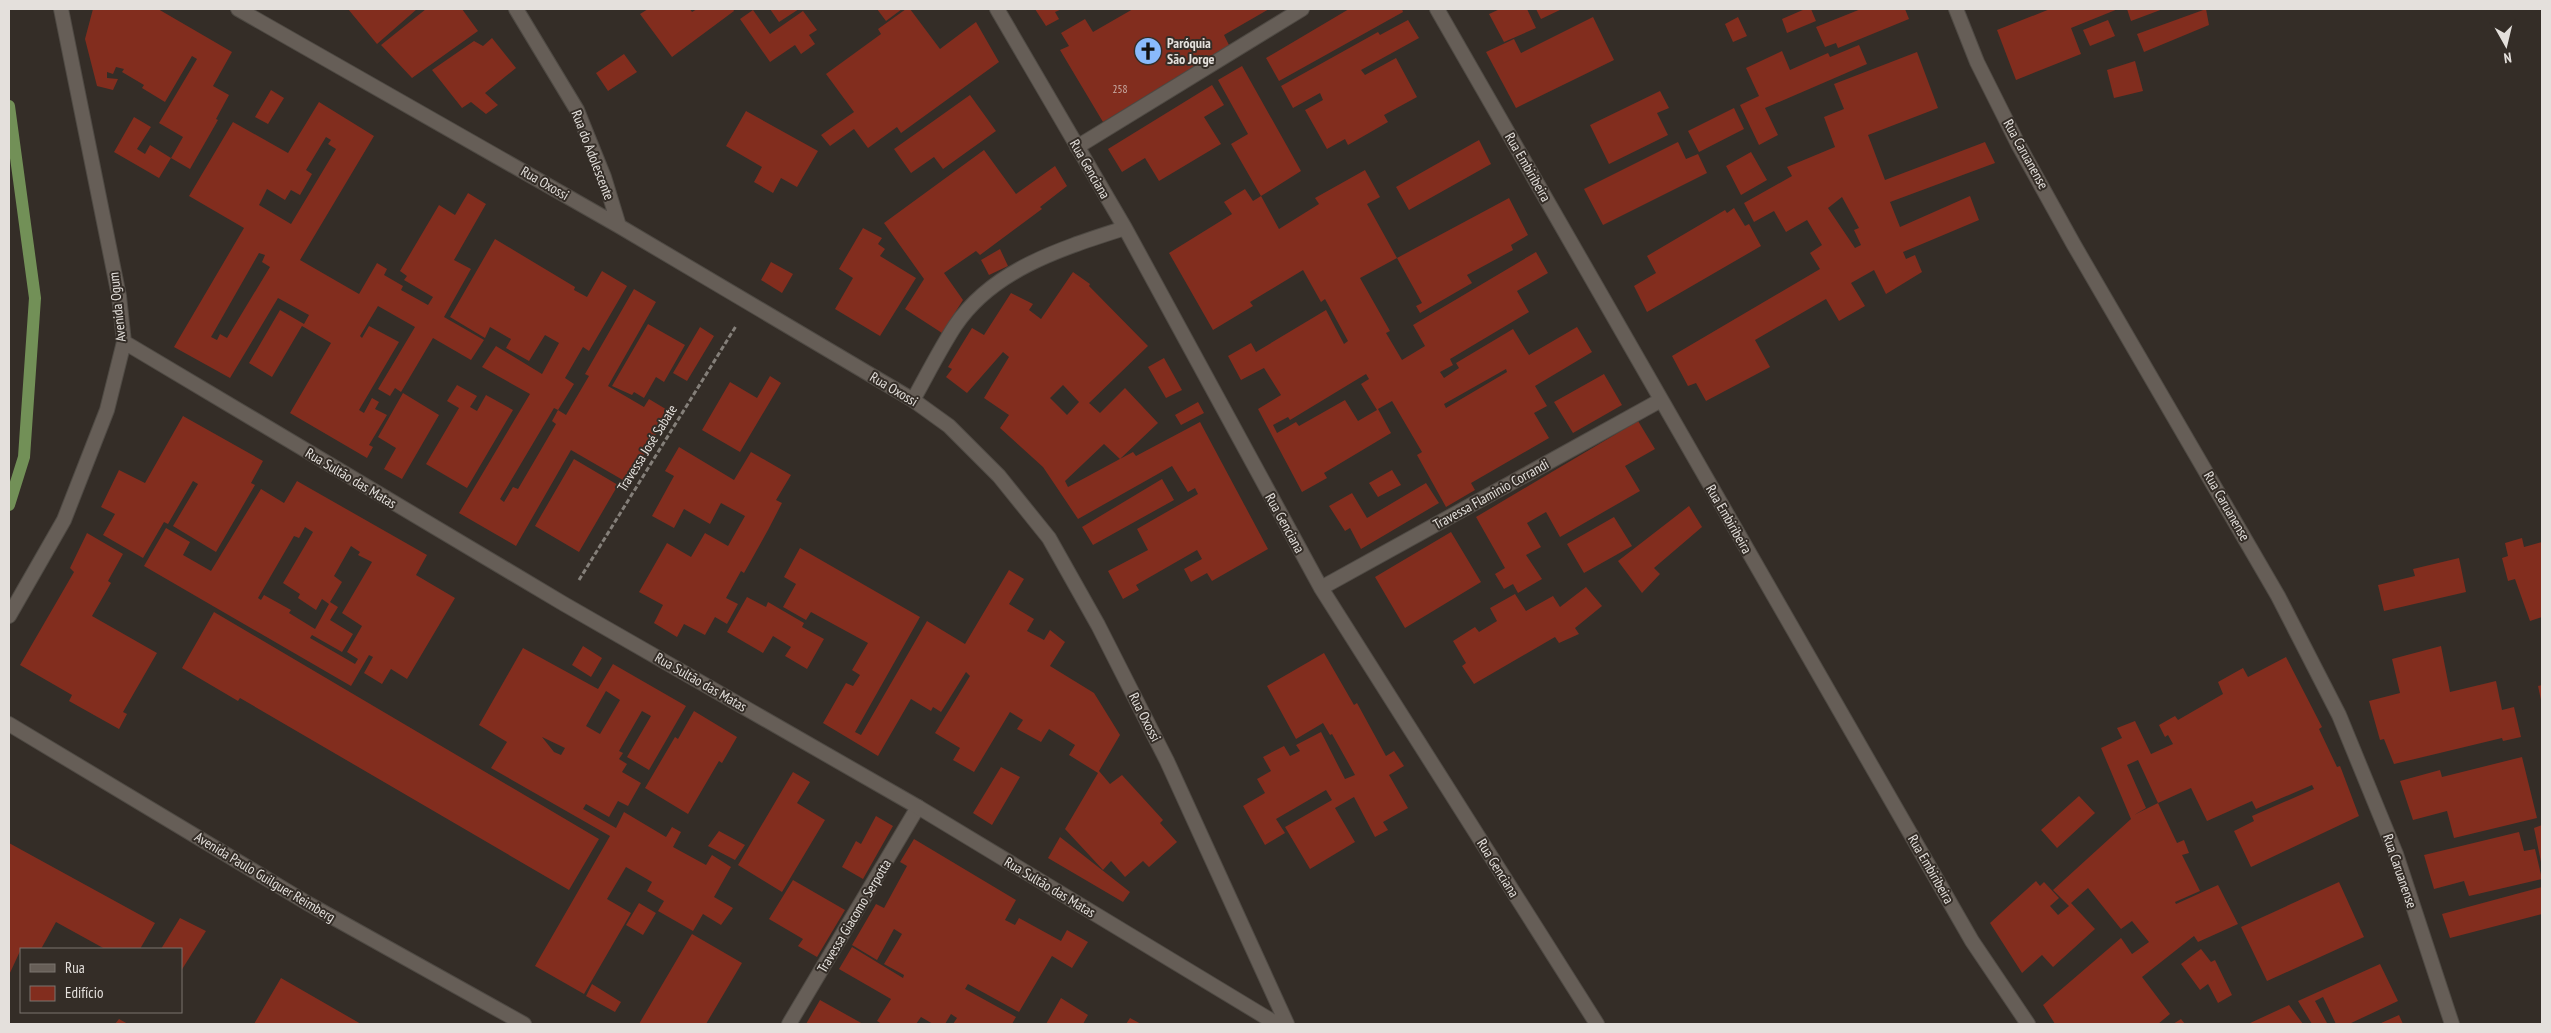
<svg xmlns="http://www.w3.org/2000/svg" width="2551" height="1033" viewBox="0 0 2551 1033" font-family="'PT Sans Narrow',sans-serif">
<style>
.lines{fill:none;stroke-linecap:round;stroke-linejoin:round}
.stream{stroke:#729057;stroke-width:12}
.building{fill:#822d1e;fill-rule:evenodd}
.service-casing{stroke:#4f4a44;stroke-width:16}
.minor-casing{stroke:#4f4a44;stroke-width:16}
.secondary-casing{stroke:#4f4a44;stroke-width:16}
.path{stroke:#847f79;stroke-width:3;stroke-dasharray:5 2.5;stroke-linecap:butt}
.service{stroke:#665e57;stroke-width:14}
.minor{stroke:#665e57;stroke-width:14}
.secondary{stroke:#665e57;stroke-width:14}
.labels{text-anchor:middle;stroke-width:4;stroke-linejoin:round;paint-order:stroke}
.number-label{font-size:11px;fill:#ccb3ac}
.poi-label{font-size:14px;font-weight:bold;fill:#e4e0dc;stroke:#342d27;text-anchor:start}
.street-label{font-size:14px;fill:#e4e0dc;stroke:#342d27}
</style>
<rect width="100%" height="100%" fill="#342d27"/>
<g class="lines">
<!-- stream -->
<path class="stream" d="M9 106 35 298 24 457 9 505"/>
</g>
<!-- building -->
<path class="building" d="M93 9H158L232 52 213 86 229 95 216 119 218 120 190 169 171 158 183 137 159 123 197 59 192 56 165 102 142 88 144 85 122 72 124 69 116 67 113 74 107 72V78L118 79 113 90 97 86 85 39Z
M348 9H417L377 44Z
M426 9H462L478 31 412 78 381 45Z
M648 9H690L692 12 697 9H733L734 11 672 57 640 14Z
M770 9H799L779 22Z
M877 9H902L886 21Z
M906 9H910L940 49 976 22 999 62 901 133 897 127 868 148 854 129 830 146 821 135 854 112 826 74 881 34 878 29Z
M1035 9H1062L1055 12 1059 19 1046 26Z
M1133 9H1269L1224 35 1229 45 1103 122 1060 50 1069 46 1061 33 1085 19 1093 32Z
M1349 9H1402L1403 12 1279 81 1266 58Z
M1500 9H1527L1536 28 1504 42 1489 14Z
M1536 9H1562L1541 19Z
M1805 9H1811L1816 21 1787 33 1782 19Z
M1861 9H1905L1909 19 1838 48 1836 43 1825 47 1816 27Z
M2050 9H2118L2071 28 2081 54 2016 80 1997 30Z
M2127 9H2163L2131 21Z
M2206 9 2209 25 2144 52 2137 34Z
M753 10 770 34 803 11 817 30 809 35 815 44 801 54 795 45 770 62 740 19Z
M1593 17 1614 60 1516 108 1486 52 1514 39 1521 53Z
M1738 17 1747 36 1733 42 1725 24Z
M1408 20 1419 38 1361 70 1365 75 1396 58 1417 97 1384 115 1388 122 1348 145 1345 139 1327 149 1305 110 1323 100 1320 93 1293 108 1281 86 1378 32 1380 35Z
M2108 20 2115 36 2090 46 2083 30Z
M492 38 516 68 485 93 498 105 486 114 471 102 462 108 432 70 474 41 483 46Z
M1859 45 1867 64 1765 108 1778 135 1759 145 1740 105 1759 96 1746 68 1782 51 1790 70 1828 53 1830 57Z
M1917 52 1938 108 1868 135 1885 180 1985 142 1995 163 1890 202 1900 227 1970 196 1979 220 1903 252 1906 259 1915 255 1922 272 1886 294 1874 270 1851 283 1865 306 1839 321 1826 299 1755 340 1770 367 1706 401 1696 383 1688 386 1672 356 1820 269 1810 253 1822 245 1807 220 1786 232 1774 211 1754 222 1744 203 1792 176 1787 167 1835 147 1824 117 1844 109 1834 84ZM1842 197 1859 228 1854 230 1861 245 1855 248 1828 208Z
M624 54 637 72 608 91 596 73Z
M2135 61 2143 91 2114 98 2107 70Z
M1242 66 1301 171 1261 196 1231 144 1248 134 1218 80Z
M1212 85 1224 105 1204 117 1221 144 1159 181 1145 158 1122 172 1108 149Z
M271 90 284 98 268 124 255 117Z
M1660 91 1669 108 1657 113 1668 135 1609 164 1590 125Z
M970 95 996 131 943 169 934 157 911 173 894 149Z
M319 102 374 136 300 260 359 294 377 263 387 269 384 275 403 286 401 290 428 305 433 297 404 280 407 276 400 271 439 205 455 215 468 193 486 204 454 260 471 269 444 317 484 340 471 360 433 338 401 392 395 388 390 396 378 389 415 327 378 306 360 336 362 338 369 326 399 342 359 410 364 413 372 398 379 402 375 409 387 415 369 445 373 447 367 458 290 413 331 343 302 326 272 377 249 363 280 310 304 324 309 315 278 298 230 378 174 347 244 228 189 196 233 122 288 153ZM326 137 331 140 328 144 336 149 291 224 259 205 267 189 285 200 291 190 300 195 312 174 306 170ZM259 253 265 255 262 262 270 267 227 338 220 334 217 340 211 337Z
M1734 108 1744 129 1699 152 1688 131Z
M746 111 818 151 797 187 781 178 773 193 754 182 762 167 726 146Z
M134 117 151 127 137 149 145 154 150 145 171 158 159 178 114 152Z
M1479 140 1491 164 1409 210 1396 187Z
M1678 142 1686 159 1698 154 1707 173 1603 225 1584 189Z
M984 150 1016 194 1055 166 1067 186 1040 207 1042 209 980 255 976 251 944 273 963 300 942 333 905 309 924 279 884 223Z
M1751 152 1767 180 1741 195 1726 166Z
M1365 170 1380 197 1367 204 1397 258 1509 198 1528 235 1511 245 1513 250 1467 275 1472 283 1420 313 1416 306 1422 303 1397 258 1360 278 1390 331 1386 333 1402 360 1425 346 1413 325 1536 252 1548 273 1517 291 1529 312 1450 359 1453 365 1440 372 1444 378 1459 368 1456 363 1513 329 1529 355 1577 327 1592 352 1535 386 1547 406 1534 413 1549 438 1471 483 1475 490 1446 507 1417 455 1422 452 1392 401 1378 409 1391 433 1324 473 1327 478 1302 492 1258 409 1281 395 1264 368 1241 380 1228 356 1251 343 1256 352 1326 310 1344 344 1348 341 1325 299 1321 302 1303 270 1250 302 1253 306 1213 330 1169 253 1232 214 1224 202 1245 189 1253 201 1261 196 1279 229 1319 204 1315 198ZM1506 369 1507 372 1446 408 1444 404ZM1366 374 1369 379 1361 384 1377 410 1358 421 1345 400 1299 426 1296 422 1277 433 1273 425 1288 417 1290 420Z
M1734 208 1745 226 1749 224 1761 246 1647 312 1634 286 1656 273 1647 256 1725 210 1727 213Z
M863 228 882 238 878 244 885 249 880 256 916 278 880 336 835 309 853 278 839 269Z
M495 239 575 287 574 290 587 297 602 271 627 286 589 351 583 347 565 378 574 384 558 410 566 415 589 376 585 374 634 289 656 302 608 386 644 407 649 399 669 411 628 483 571 450 516 546 459 513 530 394 482 367 496 346 542 374 559 343 545 335 529 361 506 348 511 339 490 327 485 338 450 317ZM554 408 558 410 552 421 556 424 518 489 513 487 504 502 500 499Z
M1000 249 1008 266 989 275 981 260Z
M771 262 793 274 782 293 761 280Z
M1073 272 1090 284 1089 286 1148 346 1089 403 1100 413 1125 388 1158 423 1120 459 1104 444 1065 481 1068 487 1118 460 1133 452 1136 456 1200 422 1268 549 1212 581 1207 573 1191 582 1184 569 1202 559 1197 550 1136 585 1139 590 1123 599 1108 571 1148 550 1137 529 1198 494 1195 488 1188 492 1172 466 1078 519 1043 467 1000 428 1009 415 984 398 1009 357 1003 352 967 393 946 377 952 369 948 367 972 328 984 335 1011 293 1033 304 1029 310 1041 319ZM1063 385 1079 402 1067 415 1050 398Z
M648 324 685 345 664 382 656 377 644 398 634 392 632 395 612 386Z
M700 327 714 336 687 381 673 373Z
M1164 358 1182 390 1166 398 1148 367Z
M1604 374 1622 405 1573 433 1554 402Z
M770 376 781 383 740 452 702 430 730 382 757 398Z
M457 385 477 396 470 407 477 411 486 395 513 410 467 488 426 464 459 408 447 401Z
M403 393 439 415 402 479 384 469 396 448 378 437Z
M1198 402 1204 413 1181 425 1175 415Z
M183 416 263 461 251 483 255 485 216 552 173 526 198 484 193 481 168 524 164 522 143 558 103 535 115 514 101 507 119 470 145 483Z
M1638 421 1655 449 1625 466 1640 491 1560 537 1546 512 1527 523 1541 547 1526 555 1542 579 1518 593 1513 584 1504 589 1495 574 1505 568 1476 517Z
M679 447 734 480 751 452 791 475 776 500 782 503 768 530 744 573 741 571 726 598 738 604 727 624 715 617 705 635 684 624 677 637 654 623 663 605 639 592 667 543 691 557 705 533 728 546 745 516 721 503 710 524 684 509 674 528 652 516 674 476 665 471Z
M574 459 618 485 579 552 535 526Z
M1392 470 1401 485 1378 497 1369 483Z
M1162 479 1174 500 1093 545 1082 527Z
M297 481 427 555 416 575 455 598 407 679 391 669 382 684 364 673 373 657 369 655 351 686 144 566 166 528 190 542 183 555 211 571 261 489 284 503ZM305 527 313 532 283 583 300 594 298 598 316 610 322 599 329 604 315 629 289 613 291 610 264 595 261 600 258 598 294 536 299 538ZM351 546 360 552 358 555 372 562 342 613 362 626 347 652 358 659 355 664 310 638 312 635 342 652 353 634 330 620 338 607 330 602 342 582 334 576Z
M1426 483 1439 503 1361 549 1350 528 1345 531 1329 506 1352 493 1367 518Z
M1689 506 1702 527 1654 568 1660 574 1642 593 1618 561Z
M1614 517 1632 546 1584 573 1567 544Z
M1451 532 1481 582 1405 628 1375 577Z
M87 533 123 554 108 581 111 583 92 616 157 653 123 712 127 714 119 729 69 701 72 695 20 665 74 572 70 568Z
M2522 538 2524 547 2542 542V617L2530 621 2515 579 2508 581 2502 558 2508 556 2505 543Z
M800 548 920 617 855 732 861 735 927 621 965 644 1009 570 1024 579 1009 604 1034 619 1027 631 1044 640 1050 630 1065 642 1050 666 1094 693 1120 735 1099 771 1110 784 1122 775 1163 820 1160 823 1177 842 1149 867 1143 861 1125 877 1111 861 1103 870 1065 829 1098 773 1069 755 1075 745 1049 729 1041 742 1017 729 1023 720 1010 712 974 772 953 760 960 748 935 733 970 676 966 672 941 712 933 707 931 711 911 699 878 756 823 723 846 683 853 686 860 675 852 670 868 643 811 612 806 620 783 607 796 584 784 577Z
M2459 558 2466 592 2384 611 2378 585 2415 576 2413 569Z
M1586 587 1602 606 1575 628 1579 634 1559 643 1555 637 1474 684 1462 666 1466 663 1453 641 1475 627 1479 632 1497 621 1490 608 1515 594 1526 611 1553 596 1560 607Z
M747 597 766 607 768 602 804 623 802 627 824 639 807 669 785 656 791 647 773 636 763 653 727 632Z
M214 612 599 839 569 890 240 698 238 701 182 668Z
M583 646 602 658 591 677 572 665Z
M2441 646 2450 692 2496 681 2502 710 2514 707 2521 737 2503 741 2502 738 2394 764 2384 739 2380 740 2369 701 2400 693 2392 659Z
M523 648 598 689 613 664 686 706 649 770 627 757 651 716 642 711 619 751 623 753 619 759 627 764 622 772 641 783 628 806 618 801 609 817 586 804 583 809 616 828 624 812 666 837 672 827 681 832 673 847 706 865 712 855 731 867 714 897 733 908 721 925 703 914 693 931 658 911 664 901 647 891 652 882 626 867 607 899 631 913 584 994 535 966 610 836 491 768 507 742 479 725ZM606 691 620 700 600 734 586 726ZM542 737 565 748 561 755 554 752Z
M1324 653 1354 705 1357 703 1386 756 1394 751 1404 766 1389 775 1408 808 1383 822 1388 830 1375 837 1354 797 1335 808 1355 842 1310 869 1285 827 1332 800 1326 790 1276 819 1285 833 1265 845 1243 806 1265 793 1257 779 1271 771 1263 757 1284 746 1290 756 1300 751 1296 745 1321 732 1345 779 1355 775 1332 734 1330 735 1323 723 1296 739 1267 686Z
M2286 657 2322 727 2319 729 2337 767 2340 766 2342 771 2359 816 2251 867 2234 831 2254 821 2252 816 2314 789 2312 785 2256 809 2252 801 2207 821 2191 788 2158 803 2138 760 2127 765 2146 808 2134 815 2158 803 2177 843 2184 840 2189 853 2182 855 2200 891 2175 902 2176 904 2218 885 2238 924 2198 942 2194 936 2142 977 2170 1014 2158 1024H2055L2043 1005 2121 938 2132 954 2149 942 2132 921 2121 929 2088 888 2071 903 2095 929 2053 967 2042 955 2022 973 1990 923 2036 881 2040 886 2044 882 2059 898 2050 906 2058 915 2069 906 2053 890 2131 819 2101 748 2122 738 2117 728 2135 721 2151 754 2173 744 2168 735 2165 737 2159 725 2175 716 2178 720 2223 694 2218 682 2243 668 2248 677Z
M2542 685V700H2541L2538 686Z
M694 711 737 737 722 763 719 761 688 814 645 788 675 737 678 739Z
M2522 757 2537 818 2454 838 2447 811 2413 820 2400 781 2440 770 2442 777Z
M1001 767 1020 777 992 825 973 813Z
M793 772 810 782 797 803 825 820 782 892 738 865Z
M2079 796 2095 813 2057 848 2041 830Z
M876 816 893 826 863 879 842 867 856 841 861 844Z
M2542 825V862H2541L2534 828Z
M719 831 745 845 735 860 708 846Z
M2519 832 2524 851 2535 849 2542 879 2469 896 2464 881 2434 889 2424 855Z
M1060 837 1130 892 1123 902 1048 858Z
M914 839 1016 900 1005 920 1015 925 1019 918 1061 941 1067 930 1088 942 1072 968 1052 956 1019 1012 968 984 965 989 1016 1017 1012 1024H953L957 1018 951 1014 945 1024H933L921 1017 916 1024H882L877 1021 891 999 839 969 852 947 903 978 904 975 884 964 902 934 894 929 877 960 852 945 876 904 884 908 907 866 900 862Z
M9 843 155 923 140 949H105L56 922 41 949H21L9 975Z
M793 880 845 910 817 957 798 946 803 939 769 919Z
M2339 882 2364 937 2267 981 2241 927Z
M2542 887V914L2450 938 2442 914Z
M639 903 656 913 643 935 626 925Z
M180 918 206 931 181 971V949H161Z
M692 934 742 963 706 1024H639Z
M2201 949 2211 962 2215 960 2232 995 2218 1003 2208 984 2200 990 2181 964Z
M2380 964 2398 1001 2349 1024H2336L2323 997 2315 1001 2327 1023 2312 1024 2298 1001Z
M281 978 361 1024H254Z
M592 984 621 1002 615 1012 586 996Z
M1061 998 1088 1015 1083 1024H1046Z
M820 1000 863 1024H806Z
M2289 1005 2303 1024H2248Z
M2399 1015 2403 1024H2379Z
M1130 1018 1141 1024H1126Z
M119 1019 128 1024H115Z
M2181 1019 2185 1024H2173Z"/>
<g class="lines">
<!-- service casing -->
<g class="service-casing">
<path id="service" d="M789 1024 918 807"/>
</g>
<!-- minor casing -->
<g class="minor-casing">
<path id="minor" d="M238 9 619 226 913 400 949 426 999 476 1049 538 1098 625 1167 761 1287 1024
M516 9 577 110 604 177 619 226
M997 9 1125 228 1321 588 1597 1024
M1437 9 1972 941 2028 1024
M1956 9 1977 62 2018 144 2074 245 2278 596 2339 715 2396 854 2452 1024
M1077 147 1302 9
M124 342 564 604 918 807 1277 1024
M913 400C927 375 940 349 955 326 993 269 1063 248 1125 228
M1321 588 1661 400
M9 616 64 520 107 410 124 342 119 296 61 9"/>
</g>
<!-- secondary casing -->
<g class="secondary-casing">
<path id="secondary" d="M9 724 307 903 524 1024"/>
</g>
<!-- path -->
<path class="path" d="M579 580 736 326"/>
<!-- service -->
<use href="#service" class="service"/>
<!-- minor -->
<use href="#minor" class="minor"/>
<!-- secondary -->
<use href="#secondary" class="secondary"/>
</g>
<!-- icons -->
<defs>
<g id="church-disc" transform="scale(1.4375)"><circle r="9.5" fill="#89bafc" stroke="#342d27"/><path d="M-1.2-6h2.4v3.5h3.3v2.4h-3.3V6h-2.4V-.1h-3.3v-2.4h3.3Z" fill="#111"/></g>
</defs>
<g fill-rule="evenodd">
<use href="#church-disc" x="1148" y="51"/>
</g>
<g class="labels">
<!-- number labels -->
<g class="number-label">
<text x="1120" y="93">258</text>
</g>
<!-- poi labels -->
<g class="poi-label">
<text x="1167" y="48">Paróquia<tspan x="1167" dy="16">São Jorge</tspan></text>
</g>
<!-- street labels -->
<g class="street-label">
<text transform="translate(2026 154) rotate(61)" y="5">Rua Caruanense</text>
<text transform="translate(593 155) rotate(69)" y="5">Rua do Adolescente</text>
<text transform="translate(1528 167) rotate(60)" y="5">Rua Embiribeira</text>
<text transform="translate(1090 169) rotate(60)" y="5">Rua Genciana</text>
<text transform="translate(545 183) rotate(30)" y="5">Rua Oxossi</text>
<text transform="translate(117 307) rotate(-96)" y="5">Avenida Ogum</text>
<text transform="translate(894 389) rotate(31)" y="5">Rua Oxossi</text>
<text transform="translate(647 448) rotate(-58)" y="5">Travessa José Sabate</text>
<text transform="translate(351 478) rotate(31)" y="5">Rua Sultão das Matas</text>
<text transform="translate(1491 494) rotate(-29)" y="5">Travessa Flaminio Corrandi</text>
<text transform="translate(2227 506) rotate(60)" y="5">Rua Caruanense</text>
<text transform="translate(1729 519) rotate(60)" y="5">Rua Embiribeira</text>
<text transform="translate(1285 523) rotate(61)" y="5">Rua Genciana</text>
<text transform="translate(701 682) rotate(30)" y="5">Rua Sultão das Matas</text>
<text transform="translate(1145 717) rotate(63)" y="5">Rua Oxossi</text>
<text transform="translate(1498 868) rotate(58)" y="5">Rua Genciana</text>
<text transform="translate(1931 869) rotate(60)" y="5">Rua Embiribeira</text>
<text transform="translate(2400 871) rotate(71)" y="5">Rua Caruanense</text>
<text transform="translate(265 877) rotate(31)" y="5">Avenida Paulo Guilguer Reimberg</text>
<text transform="translate(1050 887) rotate(31)" y="5">Rua Sultão das Matas</text>
<text transform="translate(854 916) rotate(-59)" y="5">Travessa Giacomo Serpotta</text>
</g>
</g>
<!-- border -->
<rect width="2551" height="1033" fill="none" stroke="#e4e0dc" stroke-width="20"/>
<!-- legend -->
<rect x="20" y="948" width="162" height="65" fill="#342d27" stroke="#7a756f"/>
<rect x="30" y="964" width="25" height="8" fill="#665e57" stroke="#7a756f"/>
<text x="65" y="973" font-size="15" fill="#e4e0dc">Rua</text>
<rect x="30" y="986" width="25" height="15" fill="#822d1e" stroke="#7a756f"/>
<text x="65" y="998" font-size="15" fill="#e4e0dc">Edifício</text>
<!-- north arrow -->
<g transform="translate(2506 45) rotate(172)" stroke="#342d27" stroke-width="4" paint-order="stroke">
<path d="M0-4L9 19L0 12L-9 19Z" fill="#e4e0dc"/>
<text y="-8" font-size="14" font-weight="bold" text-anchor="middle" fill="#e4e0dc">N</text>
</g>
</svg>
